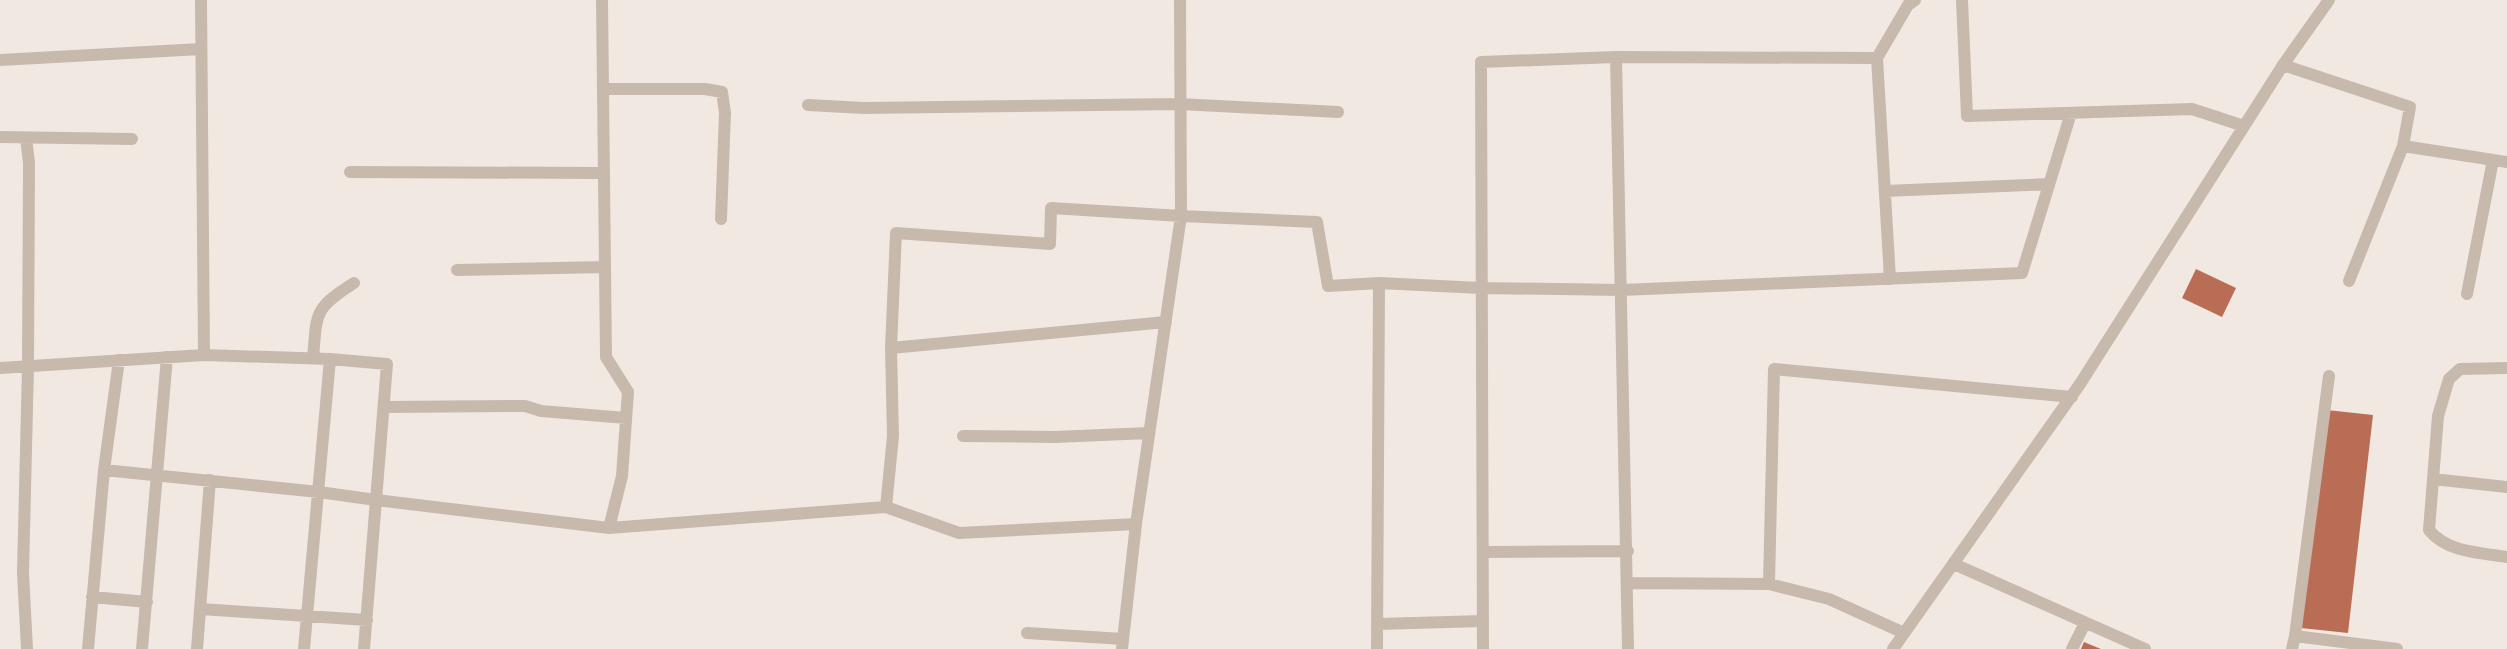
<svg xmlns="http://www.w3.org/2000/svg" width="2507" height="649" viewBox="0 0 2507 649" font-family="'PT Sans Narrow',sans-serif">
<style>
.building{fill:#ba6d55}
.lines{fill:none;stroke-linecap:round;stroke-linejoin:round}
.minor{stroke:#c8b9ad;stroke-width:12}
</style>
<rect width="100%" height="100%" fill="#f1e9e1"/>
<!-- building -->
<path class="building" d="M2196 269 2236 288 2222 317 2182 298Z
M2327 410 2373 415 2348 633 2301 628Z
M2084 642 2101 649H2081Z"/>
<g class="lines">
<!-- minor -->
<path class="minor" d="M201 0 204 355
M602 0 606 357 628 392 622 476 609 528
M1180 0 1181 216 1317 222 1328 286 1379 283 1480 288 1622 290 2022 273 2071 113
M1962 0 1967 116 2192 109 2244 126
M1616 57 1628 649
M1877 58 1890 279
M0 60 201 49
M2283 65 2410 107 2403 146 2349 281
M603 89H705L722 92 725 113 721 219
M808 105 864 108 1179 104 1338 112
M0 137 132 139
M26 138 29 163 28 367 23 573 27 649
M2403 146 2507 162
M350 172 603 173
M1885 191 2049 184
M457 270 605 267
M2467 294 2493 160
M891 348 1166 322
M313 358C317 313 313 309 354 283
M0 368 204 355 330 359 387 364 376 500 609 528 886 507 893 436 891 348 896 233 1050 244 1051 208 1181 216 1136 524 1122 649
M2507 368 2460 369 2449 379 2438 416 2429 530C2446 552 2481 553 2507 557
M384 407 525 406 541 411 626 418
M963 436 1055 437 1149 433
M104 470 319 492 376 500 364 649
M2433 479 2507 487
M886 507 959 533 1136 524
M1483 552 1628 551
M1954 564 2145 649
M1628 583 1769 584 1829 599 1904 633
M1769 584 1774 369 2072 397
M92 597 147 602
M201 609 367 620
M1378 624 1483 621
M1027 633 1123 639
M2295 636 2329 376
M88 649 104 470 119 360
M142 649 167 357
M197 649 210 480
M304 649 330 359
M1377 649 1379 283
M1483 649 1481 62 1616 57 1877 58 1908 5 1915 0
M1893 649 2080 384 2283 65 2329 0
M2072 649 2085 623
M2292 649 2295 636 2397 649"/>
</g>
</svg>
